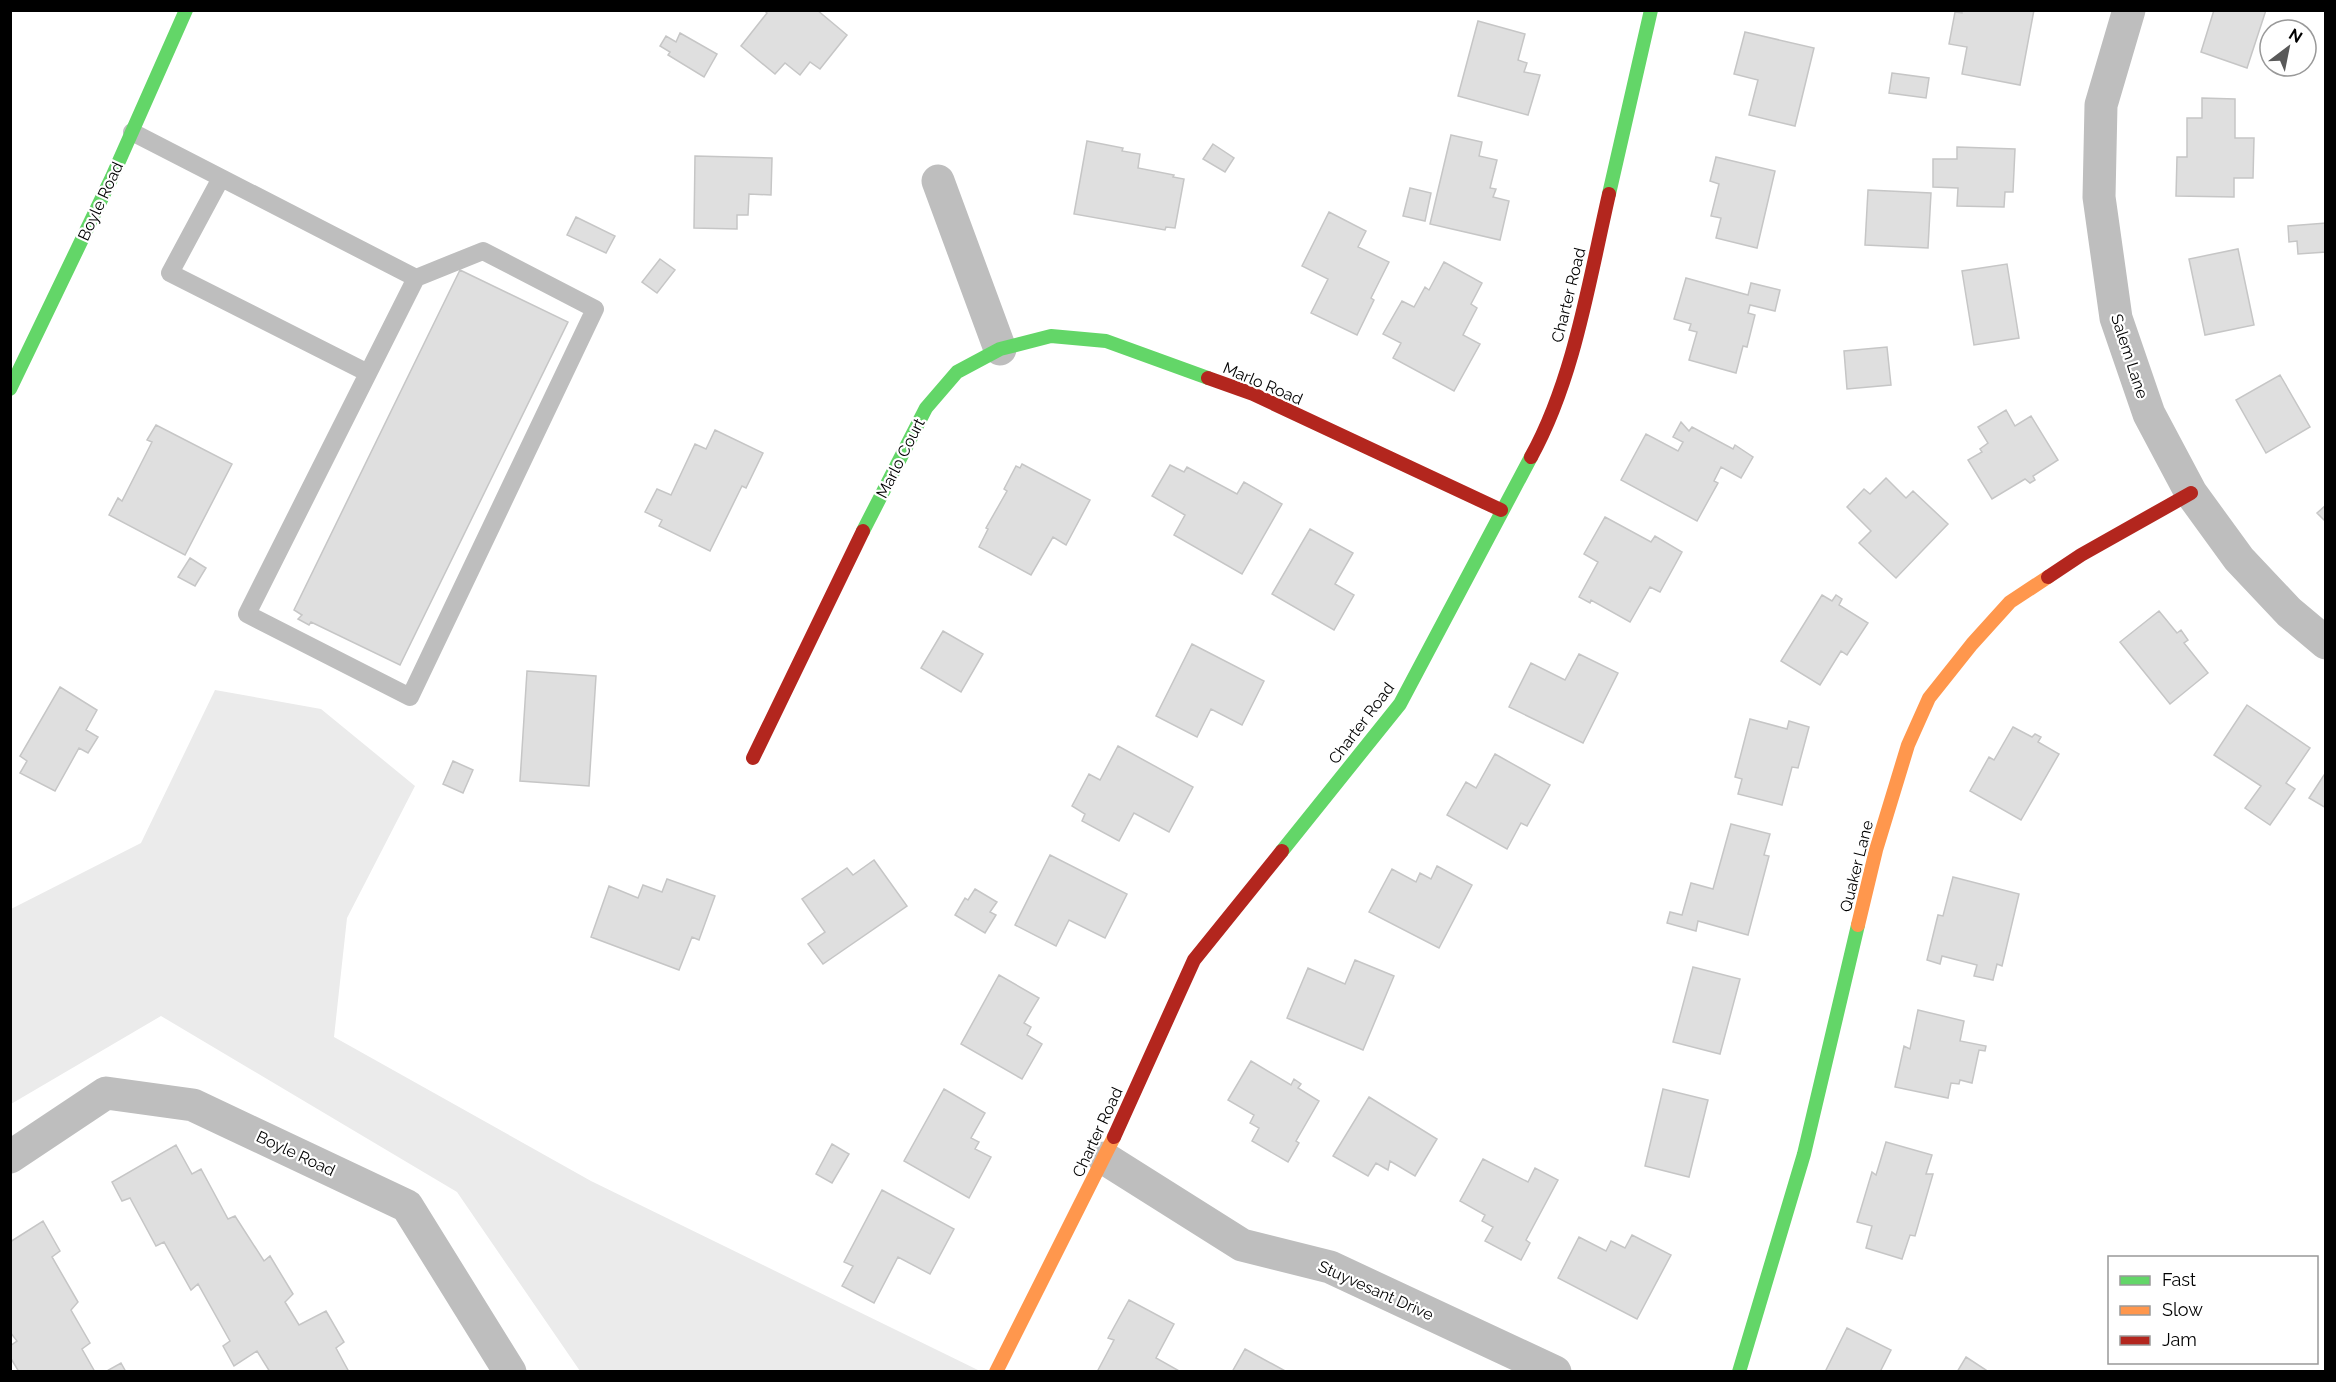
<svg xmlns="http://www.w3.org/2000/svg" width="2336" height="1382" viewBox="0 0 2336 1382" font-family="Raleway,sans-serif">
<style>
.green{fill:#ebebeb}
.building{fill:#dfdfdf;stroke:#c6c6c6;stroke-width:1.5}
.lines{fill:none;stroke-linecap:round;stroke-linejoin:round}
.lane{stroke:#bebebe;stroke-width:18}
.street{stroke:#bebebe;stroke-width:33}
.fast{stroke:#63d668;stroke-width:14}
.slow{stroke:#ff974d;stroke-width:14}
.jam{stroke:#b3261e;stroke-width:14}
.labels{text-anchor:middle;stroke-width:4.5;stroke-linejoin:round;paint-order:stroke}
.street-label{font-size:16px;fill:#000;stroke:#fff}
</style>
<rect width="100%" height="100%" fill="#fff"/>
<!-- green -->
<path class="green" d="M215 690 321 709 415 786 347 918 334 1037 591 1181 980 1371H580L457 1192 161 1016 11 1104V909L141 843Z"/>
<!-- building -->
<path class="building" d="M764 10H817L847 35 820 69 810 62 800 75 785 63 775 74 741 46 767 13Z
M1962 10H2034L2020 85 1962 74 1967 47 1949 44 1955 12 1962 13Z
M2214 10H2266L2247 68 2201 52Z
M1478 21 1525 34 1518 60 1527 63 1524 72 1540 75 1528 115 1458 96Z
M1745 32 1814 48 1795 126 1749 115 1758 80 1734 74Z
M680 33 717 54 704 77 668 55 670 52 660 46 666 36 676 42Z
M1892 73 1929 78 1926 98 1889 93Z
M2202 98 2235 99V138H2254L2253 178H2234V197L2176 196 2177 157H2187V118H2202Z
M1451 135 1482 142 1479 156 1497 160 1490 188 1496 189 1493 197 1509 201 1500 240 1430 224Z
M1087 141 1123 148 1122 151 1140 154 1138 168 1174 175 1173 177 1184 179 1175 228 1166 227 1165 230 1074 214Z
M1213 144 1234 158 1225 172 1203 159Z
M1957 147 2015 149 2013 192H2005L2004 207 1957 206 1958 188 1933 187V159H1957Z
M695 156 772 158 771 195 749 194 748 215H737V229L694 228Z
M1716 157 1775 171 1757 248 1716 238 1721 218 1711 216 1719 184 1710 181Z
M1410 188 1431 193 1425 221 1403 216Z
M1868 190 1931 193 1928 248 1865 245Z
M1329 212 1366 231 1358 247 1389 262 1371 298 1374 300 1357 335 1311 313 1328 279 1302 266Z
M576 217 615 236 606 253 567 235Z
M2326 223V252L2298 254 2297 241 2289 242 2288 226Z
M2238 249 2254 325 2205 335 2189 259Z
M660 259 675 270 657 293 642 282Z
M1444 262 1482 283 1471 304 1477 308 1463 335 1480 344 1454 391 1393 358 1401 343 1383 334 1402 301 1414 307 1425 287 1429 290Z
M2007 264 2019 338 1974 345 1962 271Z
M460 270 568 322 400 665 311 622 309 625 298 619 302 615 294 610Z
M1686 278 1748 295 1751 283 1780 290 1775 311 1750 305 1748 313 1755 315 1747 347 1743 346 1736 373 1689 360 1697 332 1689 330 1691 324 1674 319Z
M1887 347 1891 385 1847 389 1844 351Z
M2280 375 2310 427 2266 453 2236 400Z
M2006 410 2015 426 2031 416 2058 460 2033 476 2035 480 2030 483 2025 479 1992 499 1968 460 1982 452 1980 449 1988 443 1978 427Z
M1681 422 1689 431 1692 427 1733 449 1735 445 1753 457 1741 478 1721 467 1714 481 1718 483 1697 521 1621 480 1646 434 1678 451 1683 442 1673 437Z
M156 425 232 464 185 555 109 515 118 498 122 501 152 442 147 440Z
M715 430 763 453 746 488 742 486 710 551 659 526 662 520 645 512 657 489 671 495 695 444 706 449Z
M1022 464 1090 500 1066 545 1053 537 1031 575 979 547 988 529 986 528 1007 491 1004 489 1016 466 1020 468Z
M1170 465 1184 472 1187 467 1237 494 1244 482 1282 504 1242 574 1174 535 1185 515 1152 496Z
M1886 478 1906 498 1913 491 1948 524 1896 578 1859 543 1871 531 1847 507 1864 489 1870 494Z
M2326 505V522L2317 513Z
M1605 517 1651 542 1655 536 1682 552 1660 592 1650 587 1630 622 1591 600 1590 603 1579 597 1598 562 1584 554Z
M1310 529 1353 553 1335 584 1354 595 1334 630 1272 594Z
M190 558 206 568 195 586 178 577Z
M1822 595 1832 601 1836 595 1842 599 1839 605 1868 623 1847 655 1841 651 1820 685 1781 661Z
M2159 611 2177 633 2181 630 2188 640 2184 643 2208 673 2170 704 2120 642Z
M943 631 983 654 961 692 921 668Z
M1192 644 1264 681 1242 725 1211 709 1197 737 1156 716Z
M1579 654 1618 673 1583 743 1509 707 1531 663 1565 680Z
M527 671 596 676 589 786 520 781Z
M60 687 97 710 86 730 98 737 88 753 79 748 55 791 20 773 27 761 20 756Z
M2247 705 2310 748 2286 783 2295 789 2270 825 2245 808 2261 786 2214 755Z
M1750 719 1787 729 1789 721 1809 727 1798 768 1792 767 1782 805 1738 794 1742 779 1735 777Z
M2013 727 2032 737 2035 734 2041 737 2038 742 2059 754 2021 820 1970 791 1989 757 1994 760Z
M1118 746 1193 787 1169 832 1134 813 1119 841 1082 821 1085 814 1072 806 1089 774 1100 780Z
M1495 754 1550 785 1527 826 1521 823 1507 849 1447 815 1466 782 1476 788Z
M453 761 473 770 463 793 443 784Z
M2326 772V808L2309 798Z
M1731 824 1770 834 1764 855 1769 856 1748 935 1698 921 1696 931 1667 923 1670 912 1682 915 1691 883 1713 889Z
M1050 855 1127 894 1105 938 1069 920 1056 946 1015 925Z
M874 860 907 906 823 964 808 944 825 932 802 899 847 868 853 875Z
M1437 866 1472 885 1439 948 1369 912 1392 869 1416 882 1420 873 1431 879Z
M1953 877 2019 894 2002 966 1997 964 1993 980 1974 976 1977 965 1942 956 1940 964 1927 960 1938 915 1943 916Z
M667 879 715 896 699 940 692 937 679 970 591 937 609 886 638 898 643 885 662 892Z
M975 889 997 902 990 912 996 915 985 933 955 915 965 898 968 900Z
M1355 960 1394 976 1363 1050 1287 1018 1308 968 1345 984Z
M1693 967 1740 979 1720 1054 1673 1042Z
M999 975 1039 998 1024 1023 1031 1027 1027 1035 1042 1044 1022 1079 961 1044Z
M1918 1010 1964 1021 1960 1041 1986 1046 1985 1051 1979 1050 1972 1083 1960 1080 1959 1084 1951 1083 1948 1098 1895 1087 1904 1046 1910 1049Z
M1251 1061 1291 1085 1294 1079 1301 1084 1298 1088 1319 1101 1296 1141 1299 1143 1288 1162 1252 1141 1259 1128 1250 1123 1254 1115 1228 1100Z
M944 1089 985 1113 971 1138 979 1142 975 1149 991 1157 969 1198 904 1161Z
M1663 1089 1708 1100 1689 1177 1645 1166Z
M1369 1097 1437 1139 1415 1176 1390 1161 1388 1170 1376 1163 1368 1176 1333 1156Z
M1886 1142 1932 1155 1926 1174H1933L1915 1236 1910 1235 1902 1259 1866 1248 1872 1226 1857 1222 1872 1172 1876 1175Z
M832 1144 849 1154 832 1183 816 1174Z
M176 1145 192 1174 201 1169 228 1219 235 1216 264 1261 270 1256 293 1294 285 1302 299 1325 326 1311 344 1342 336 1348 349 1372H270L257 1351 234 1366 223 1346 230 1341 198 1284 191 1290 164 1242 156 1246 130 1198 122 1201 112 1182Z
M1483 1159 1528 1182 1535 1168 1558 1180 1526 1240 1530 1243 1521 1260 1485 1241 1493 1227 1482 1221 1485 1215 1460 1201Z
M882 1190 954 1229 930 1274 898 1257 874 1303 842 1286 853 1266 844 1262Z
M43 1221 60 1251 52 1257 78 1302 71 1310 90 1343 82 1349 95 1372H19L10 1357V1346L17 1341 10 1332V1242Z
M1632 1235 1671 1255 1637 1319 1558 1278 1579 1237 1606 1251 1611 1241 1625 1248Z
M1129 1300 1174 1324 1156 1358 1181 1372H1097L1114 1340 1108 1338Z
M1847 1328 1891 1350 1880 1372H1825Z
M1245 1349 1287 1372H1232Z
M1966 1357 1986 1370 1985 1372H1957Z
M121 1363 126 1372H105Z"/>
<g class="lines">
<!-- lane -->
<path class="lane" d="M132 132 416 278 247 614 410 697 595 309 483 251 416 278
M221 178 170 273 368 373"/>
<!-- street -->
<path class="street" d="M2129 10 2101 105 2099 197 2116 318 2149 414 2191 493 2239 559 2289 612 2326 643
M938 181 1000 349
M10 1157 106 1093 193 1105 407 1206 510 1372
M1104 1158 1242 1245 1330 1267 1555 1372"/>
<!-- fast -->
<path class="fast" d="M1609 194 1651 10
M10 389 112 177 186 10
M863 531 926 408 957 372 1000 349 1051 336 1106 341 1208 378
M1282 851 1400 704 1531 457
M1739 1372 1804 1154 1858 925"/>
<!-- slow -->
<path class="slow" d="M1858 925 1876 850 1908 745 1929 698 1972 644 2010 602 2048 577
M996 1372 1114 1137"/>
<!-- jam -->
<path class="jam" d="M1208 378 1253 394 1501 510
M1531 457C1574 379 1589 281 1609 194
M2048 577 2081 555 2191 493
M753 758 863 531
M1114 1137 1194 960 1282 851"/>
</g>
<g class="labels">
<!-- street labels -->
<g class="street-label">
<text transform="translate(100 201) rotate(-65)" y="6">Boyle Road</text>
<text transform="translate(1568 295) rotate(-76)" y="6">Charter Road</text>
<text transform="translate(2130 356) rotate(72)" y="6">Salem Lane</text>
<text transform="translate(1263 383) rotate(23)" y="6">Marlo Road</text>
<text transform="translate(900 458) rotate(-63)" y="6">Marlo Court</text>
<text transform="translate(1361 723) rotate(-53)" y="6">Charter Road</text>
<text transform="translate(1856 866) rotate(-76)" y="6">Quaker Lane</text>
<text transform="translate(1097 1132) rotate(-65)" y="6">Charter Road</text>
<text transform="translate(296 1153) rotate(25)" y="6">Boyle Road</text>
<text transform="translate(1376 1290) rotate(24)" y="6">Stuyvesant Drive</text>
</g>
</g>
<!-- border -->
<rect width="2336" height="1382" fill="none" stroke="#000000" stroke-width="24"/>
<!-- legend -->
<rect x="2108" y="1256" width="210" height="108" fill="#ffffff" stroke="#999999" stroke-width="1.5"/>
<rect x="2120" y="1276" width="30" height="9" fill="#63d668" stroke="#999999" stroke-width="1.5"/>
<text x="2162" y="1286" font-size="18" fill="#000000">Fast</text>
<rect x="2120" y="1306" width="30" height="9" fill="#ff974d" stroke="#999999" stroke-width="1.5"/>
<text x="2162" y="1316" font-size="18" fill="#000000">Slow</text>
<rect x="2120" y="1336" width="30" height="9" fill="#b3261e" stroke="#999999" stroke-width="1.5"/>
<text x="2162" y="1346" font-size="18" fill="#000000">Jam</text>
<!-- north arrow -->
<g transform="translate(2288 48) rotate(32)"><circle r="28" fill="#ffffff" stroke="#999999" stroke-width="1.5"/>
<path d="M0-4.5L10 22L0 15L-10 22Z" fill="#595959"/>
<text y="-9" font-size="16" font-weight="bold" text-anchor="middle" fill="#000000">N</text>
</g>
</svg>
